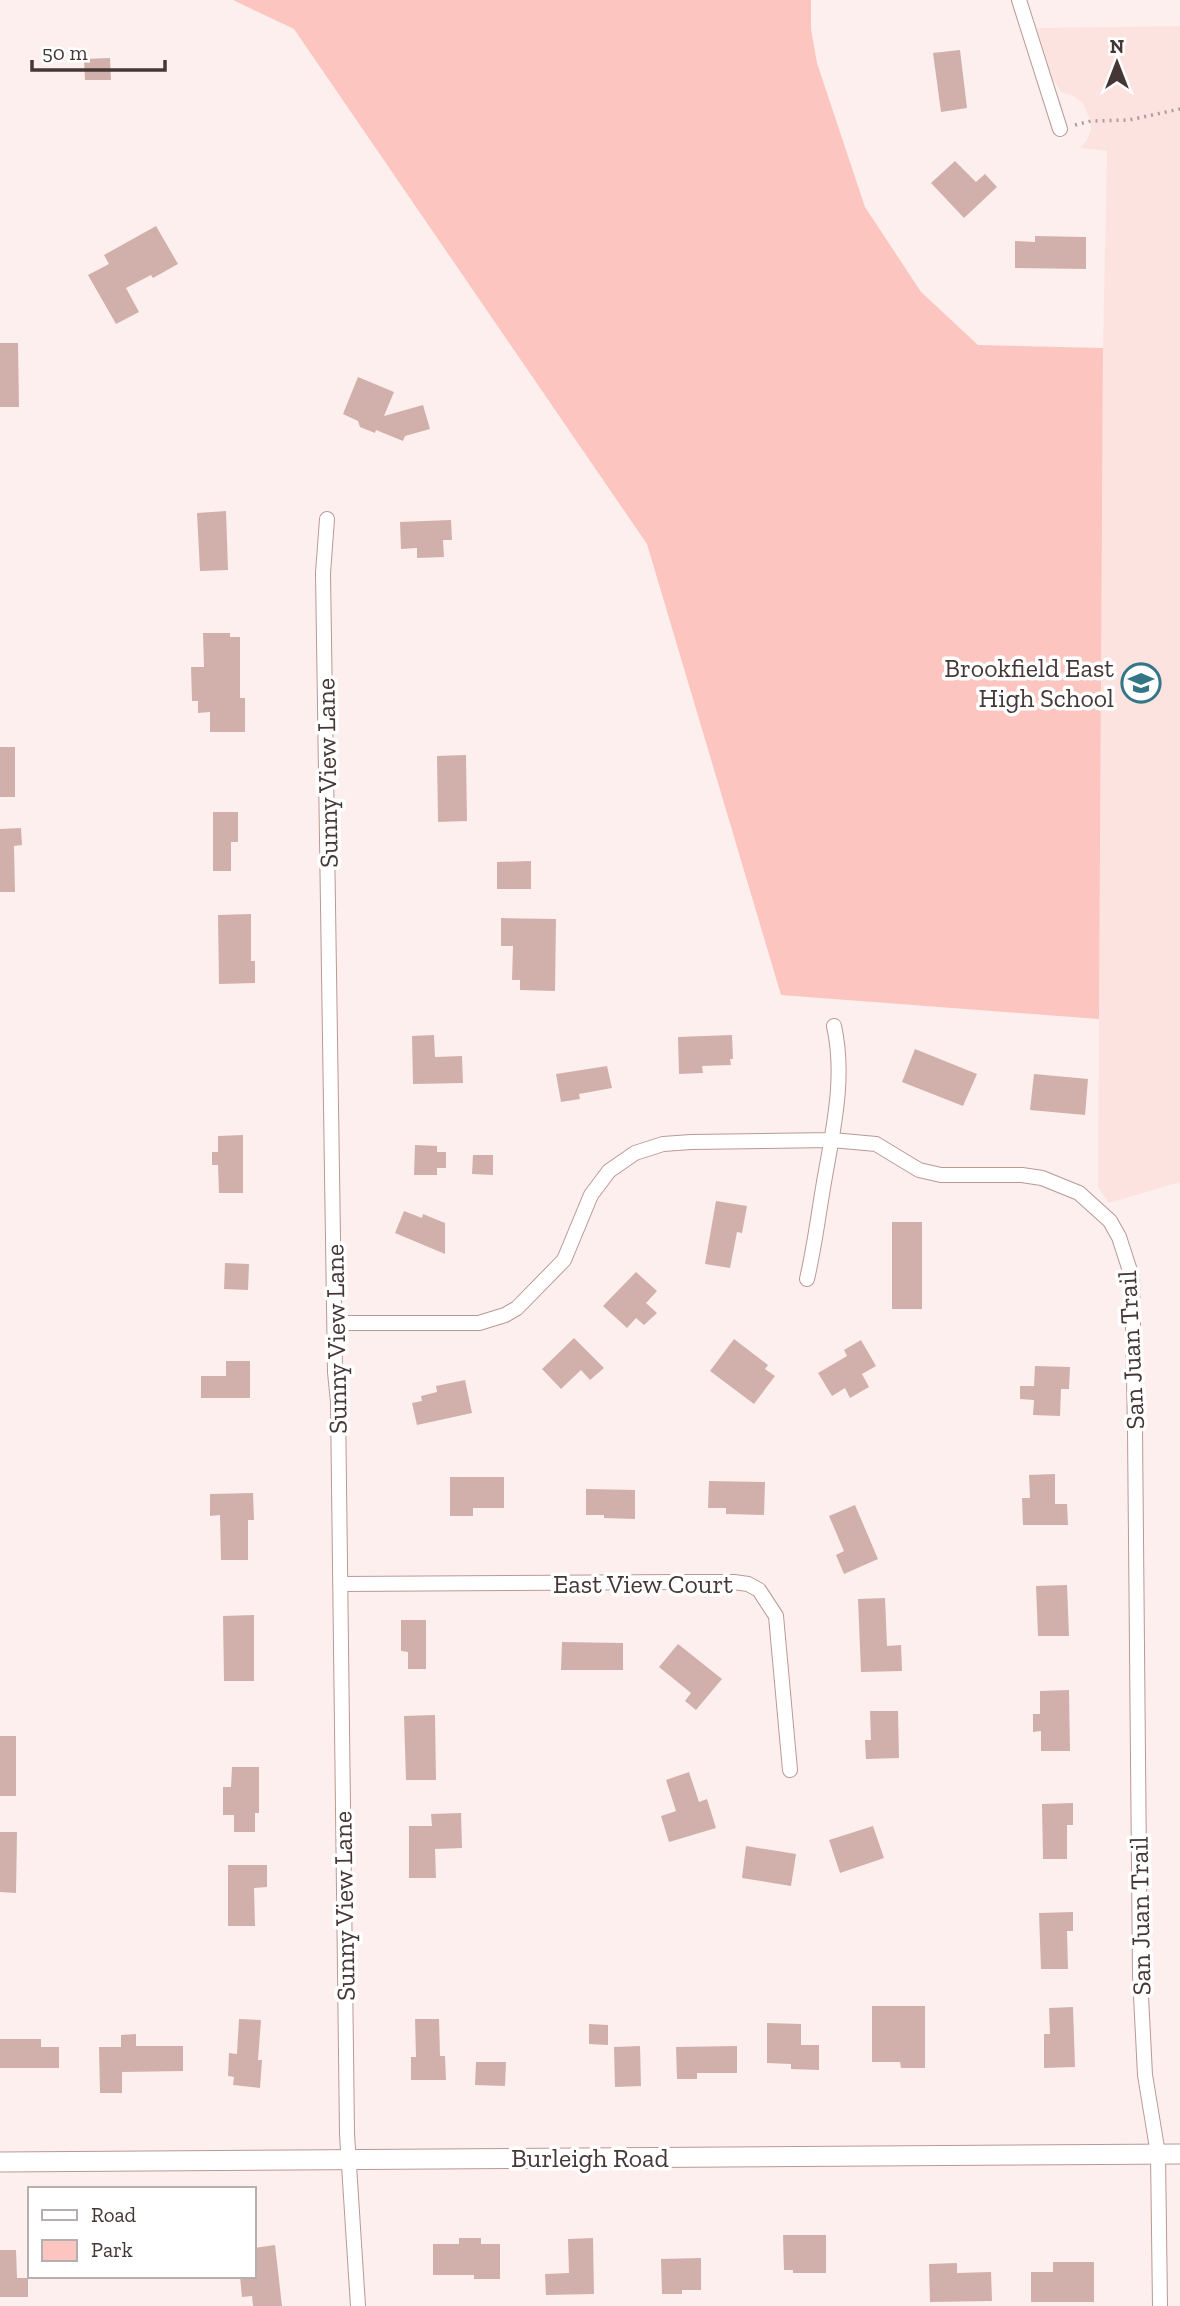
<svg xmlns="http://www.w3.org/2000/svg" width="1180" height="2306" viewBox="0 0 1180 2306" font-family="'Zilla Slab',serif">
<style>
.built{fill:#fde3e0}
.green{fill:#fcc5bf}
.building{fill:#d1b0ac}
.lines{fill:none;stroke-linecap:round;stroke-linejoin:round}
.street-casing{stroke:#b99996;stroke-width:16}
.secondary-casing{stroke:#b99996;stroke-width:21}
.path{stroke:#ac9e9c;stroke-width:3.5;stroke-dasharray:2 5;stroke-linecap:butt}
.street{stroke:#fff;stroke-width:14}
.secondary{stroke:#fff;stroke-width:19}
.labels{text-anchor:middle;stroke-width:7;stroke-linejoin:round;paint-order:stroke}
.poi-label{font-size:26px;fill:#453736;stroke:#fff;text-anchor:end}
.street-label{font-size:26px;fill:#453736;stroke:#fff}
</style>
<rect width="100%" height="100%" fill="#fdefed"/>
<!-- built -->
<path class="built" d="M1180 26V1182L1109 1203 1098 1187 1103 348 1107 151 1080 148 1087 140 1091 129V121L1082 102 1073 96 1061 92 1052 77 1037 28Z"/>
<!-- green -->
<path class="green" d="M233 0H811V29L817 63 865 207 921 292 978 345 1103 348 1099 1019 781 995 647 544 294 29Z"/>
<!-- building -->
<path class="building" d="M960 50 967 108 941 112 933 53Z
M110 58 111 80H85L84 59Z
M955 161 976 182 985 174 997 187 964 218 931 183Z
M156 226 178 264 153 278 151 275 126 288 139 312 116 324 88 275 109 264 104 255Z
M1035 236 1086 237V269L1015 268V241L1035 242Z
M0 343H18L19 407H0Z
M358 377 394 392 384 416 423 405 430 429 405 436 403 441 376 430 375 433 360 427 358 421 343 414Z
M226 511 228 570 200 571 197 513Z
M451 520 452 540H443L444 557 417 558V548L401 549 400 522Z
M203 633H230V637H240V698H245V732H210V712L198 713V701H192L191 667H204Z
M0 747H15V797H0Z
M466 755 467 821 438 822 437 756Z
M213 812H238V842H231V871H213Z
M21 828 22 845 14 846 15 892H0V829Z
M531 861V889H497V862Z
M251 914V961H255V983L219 984 218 915Z
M501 918 556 919 555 991 520 990V980H512L513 946H501Z
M434 1035 435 1057 462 1056 463 1083 413 1084 412 1036Z
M732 1035 733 1059H730L731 1065 702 1066 703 1073 679 1074 678 1037Z
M915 1049 977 1074 963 1106 902 1082Z
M607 1066 612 1088 579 1094 580 1099 561 1102 556 1074Z
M1034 1074 1088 1079 1085 1115 1030 1110Z
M243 1135V1193H219L218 1165H212V1152H218V1136Z
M415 1145 437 1146V1152H446V1168H437V1175H414Z
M473 1155H493V1175L472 1174Z
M716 1201 747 1206 742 1233 737 1232 730 1268 705 1264Z
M404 1211 422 1218 423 1214 445 1223V1254L395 1233Z
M892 1222H922V1309H892Z
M225 1263 249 1264 248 1290 224 1289Z
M636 1272 657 1291 646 1303 657 1313 644 1325 636 1318 627 1328 603 1306Z
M574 1338 604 1368 590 1380 581 1370 561 1389 542 1369Z
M734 1339 768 1365 765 1369 775 1376 754 1404 710 1371Z
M861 1340 876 1366 862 1374 869 1387 850 1398 845 1388 832 1396 818 1373 847 1356 844 1350Z
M226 1361H250V1398H201V1376H226Z
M1035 1366 1070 1367 1069 1389H1061L1060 1416 1033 1415 1034 1400 1020 1399V1386H1034Z
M465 1380 472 1413 417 1425 412 1403 422 1401 421 1396 437 1392 436 1386Z
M1055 1474V1504H1067L1068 1525H1023L1022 1498H1030L1029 1475Z
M450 1477H504V1508H473V1516H450Z
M709 1481 765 1482 764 1515 726 1514V1508H708Z
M586 1489 635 1490V1519L604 1518V1515H586Z
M253 1493 254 1520H248V1560H221L220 1515 210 1516V1494Z
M855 1505 878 1559 844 1574 836 1555 844 1551 829 1516Z
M1067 1585 1069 1636H1038L1036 1586Z
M885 1598 887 1646 901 1645 902 1671 861 1672 858 1599Z
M254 1615V1681H224L223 1616Z
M401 1620H426V1669H408V1652L401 1651Z
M562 1642 623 1643V1670H561Z
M678 1644 722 1679 696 1710 685 1701 691 1693 659 1667Z
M1069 1690 1070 1751H1041V1731L1033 1732V1714H1040V1691Z
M870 1711H898L899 1758 866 1759 865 1740H871Z
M435 1715 436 1780H406L404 1716Z
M0 1736H16V1796H0Z
M232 1767H259V1813H255V1832H234V1815H223V1787H231Z
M689 1772 699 1802 707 1799 716 1828 669 1842 661 1816 676 1811 666 1780Z
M1073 1803V1825H1067V1859H1043L1042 1804Z
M461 1813 462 1848 435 1849 436 1878H409V1826H432L431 1814Z
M873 1826 884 1858 840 1873 829 1840Z
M0 1832H17L16 1893 0 1892Z
M746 1846 796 1854 791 1886 742 1878Z
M228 1865H267V1887L254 1888 255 1926H228Z
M1073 1912V1931H1067L1068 1969H1041L1039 1913Z
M872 2006H925V2068H901L900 2062H872Z
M1073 2007 1075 2067 1044 2068V2034H1050L1049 2008Z
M239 2019 261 2020 258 2060H262L260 2088 233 2085 234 2077 228 2076 229 2053 237 2054Z
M415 2019H439L440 2056H445L446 2080H411V2057H416Z
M767 2023 801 2024V2045H819V2070L791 2069V2064L767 2063Z
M589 2024 608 2025V2045L589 2044Z
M136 2034V2046H183V2071L122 2072V2093H100L99 2047H121V2035Z
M0 2039H41V2047H59V2068H0Z
M640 2046 641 2086 615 2087 614 2047Z
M737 2046V2073H697V2079H677L676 2047Z
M476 2062H506L505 2086 475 2085Z
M783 2235H826V2273H793V2270H784Z
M459 2238H481V2244H500V2279H474V2275H433V2244H459Z
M593 2238 594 2294 546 2295 545 2274 569 2273 568 2239Z
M275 2245 282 2306H253L252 2296 242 2297 240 2276H254V2248Z
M0 2250H16L17 2278H28V2297H0Z
M701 2258V2290H682V2294H662L661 2259Z
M1053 2262H1094V2302H1031V2272H1053Z
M957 2263V2273L991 2272 992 2301 930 2302 929 2264Z"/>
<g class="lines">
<!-- street casing -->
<g class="street-casing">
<path id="street" d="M1019 0 1060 129
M327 519 323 573 335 1372 338 1402 347 2134 358 2306
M807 1279C814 1249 818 1218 823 1188 832 1134 846 1080 834 1026
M335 1323H479L505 1315 517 1308 564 1260 591 1195 609 1171 635 1153 663 1144 691 1142 832 1140 876 1144 919 1170 941 1175H1022L1042 1178 1079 1193 1110 1221 1119 1237 1132 1277 1135 1429 1140 1976 1145 2075 1158 2154 1160 2306
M340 1584 680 1582H734L748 1584 759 1590 776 1616 790 1770"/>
</g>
<!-- secondary casing -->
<g class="secondary-casing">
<path id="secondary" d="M0 2162 1180 2154"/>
</g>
<!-- path -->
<path class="path" d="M1075 125 1091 121 1129 120 1180 109"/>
<!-- street -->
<use href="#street" class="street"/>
<!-- secondary -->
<use href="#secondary" class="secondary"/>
</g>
<!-- icons -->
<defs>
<g id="school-ring" transform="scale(2.0125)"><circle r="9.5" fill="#fff" stroke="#337787" stroke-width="1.5"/><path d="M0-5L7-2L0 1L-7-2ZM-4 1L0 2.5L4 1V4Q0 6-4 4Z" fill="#337787"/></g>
</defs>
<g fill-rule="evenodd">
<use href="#school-ring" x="1141" y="683"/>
</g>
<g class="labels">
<!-- poi labels -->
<g class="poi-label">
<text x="1114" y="677">Brookfield East<tspan x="1114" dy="30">High School</tspan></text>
</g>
<!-- street labels -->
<g class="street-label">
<text transform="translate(327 773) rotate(-91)" y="9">Sunny View Lane</text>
<text transform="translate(336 1339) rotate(-91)" y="9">Sunny View Lane</text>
<text transform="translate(1131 1350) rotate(-93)" y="9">San Juan Trail</text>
<text x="643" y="1593">East View Court</text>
<text transform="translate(344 1906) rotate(-91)" y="9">Sunny View Lane</text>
<text transform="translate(1140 1916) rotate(-91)" y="9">San Juan Trail</text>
<text x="590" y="2167">Burleigh Road</text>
</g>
</g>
<!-- legend -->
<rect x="28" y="2187" width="228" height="91" fill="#ffffff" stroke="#b5afaf" stroke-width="2"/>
<rect x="42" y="2210" width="35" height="10" fill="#ffffff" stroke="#b5afaf" stroke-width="2"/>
<text x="91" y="2222" font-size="21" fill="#453736">Road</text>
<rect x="42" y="2240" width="35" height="21" fill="#fcc5bf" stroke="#b5afaf" stroke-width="2"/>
<text x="91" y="2257" font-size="21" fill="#453736">Park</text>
<!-- north arrow -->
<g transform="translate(1117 63)" stroke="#ffffff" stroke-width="5" paint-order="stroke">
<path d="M0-5L12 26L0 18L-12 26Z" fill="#453736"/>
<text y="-10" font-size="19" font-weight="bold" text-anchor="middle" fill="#453736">N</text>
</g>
<!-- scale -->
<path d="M32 60v10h133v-10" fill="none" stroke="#453736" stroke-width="3.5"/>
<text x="42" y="60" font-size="21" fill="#453736" stroke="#ffffff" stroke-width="5" paint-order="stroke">50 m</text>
</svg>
